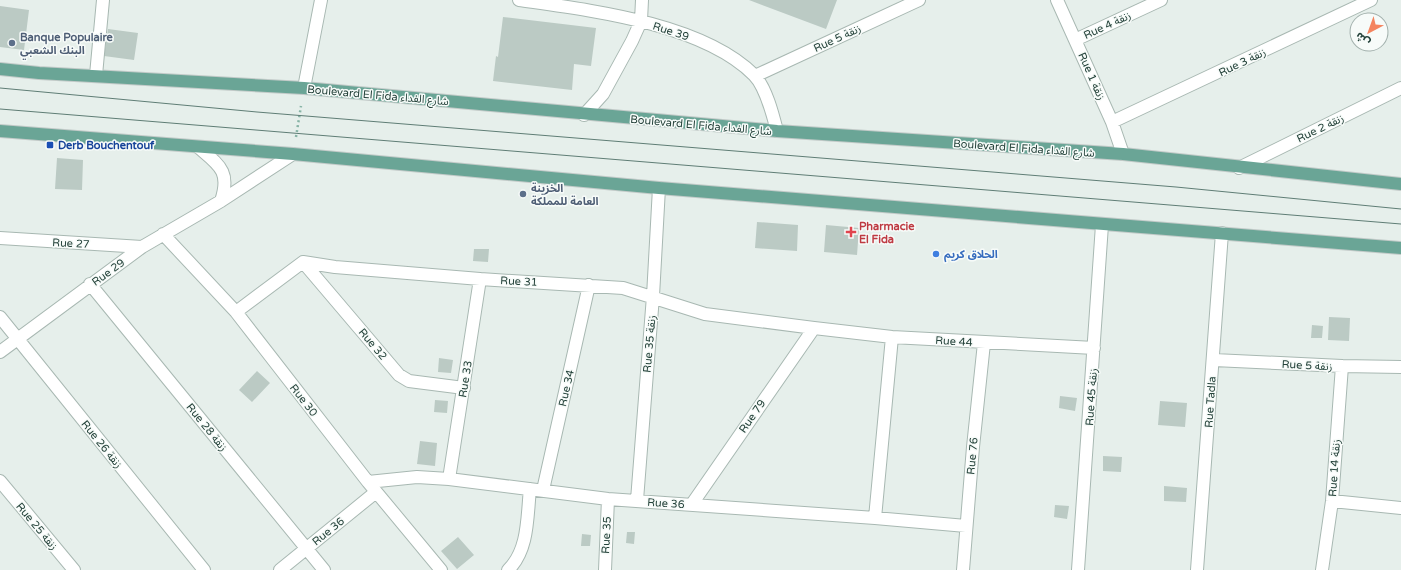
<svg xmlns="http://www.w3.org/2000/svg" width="1401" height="570" viewBox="0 0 1401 570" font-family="'Varela Round','Noto Sans Arabic',sans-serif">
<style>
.building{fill:#bbcac4}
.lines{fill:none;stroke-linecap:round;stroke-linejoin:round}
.minor-casing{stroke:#a8b8b2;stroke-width:14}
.major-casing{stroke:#c2cac8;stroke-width:14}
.path{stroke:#86b3a5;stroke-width:2.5;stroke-dasharray:2 3;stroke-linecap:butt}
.minor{stroke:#fff;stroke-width:12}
.major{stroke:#6aa596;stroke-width:12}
.tram{stroke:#5f7d75;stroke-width:1}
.service-dot{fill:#5c6f8a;stroke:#f7fbf9;stroke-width:1.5}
.transit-dot{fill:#1a4fb4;stroke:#f7fbf9;stroke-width:1.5}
.health-dot{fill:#e0444e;stroke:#f7fbf9;stroke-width:1.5}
.shop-dot{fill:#3f7fe0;stroke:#f7fbf9;stroke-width:1.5}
.labels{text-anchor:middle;stroke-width:3;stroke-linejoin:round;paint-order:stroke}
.street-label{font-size:11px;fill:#24423a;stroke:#f7fbf9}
.service-label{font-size:11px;font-weight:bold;fill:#4e5e75;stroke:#f7fbf9;text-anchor:start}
.transit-label{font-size:11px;font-weight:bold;fill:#164399;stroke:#f7fbf9;text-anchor:start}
.health-label{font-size:11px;font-weight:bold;fill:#be3a42;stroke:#f7fbf9;text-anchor:start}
.shop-label{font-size:11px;font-weight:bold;fill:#366cbe;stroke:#f7fbf9;text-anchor:start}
</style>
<rect width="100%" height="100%" fill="#e6efeb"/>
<!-- building -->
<path class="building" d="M749 0H837L826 29Z
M0 6 29 10 24 50 0 47Z
M503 17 596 28 591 66 574 64 572 90 493 81 496 56 498 57Z
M108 29 138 33 134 60 104 56Z
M57 158 83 160 82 190 55 189Z
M757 222 798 225 797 251 755 248Z
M826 225 859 228 857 255 824 252Z
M474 249H489L488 262 473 261Z
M1329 317 1350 318 1349 341 1328 340Z
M1312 325 1323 326 1322 338H1311Z
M439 358 453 360 451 373 438 372Z
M257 371 270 383 252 402 239 390Z
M1060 396 1077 398 1075 411 1059 408Z
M435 400 448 401 447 413 434 412Z
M1160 401 1187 403 1185 427 1158 425Z
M420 441 437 443 435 466 417 464Z
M1103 456 1122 457 1121 472 1103 471Z
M1164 486 1187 488 1186 502 1164 501Z
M1055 505 1069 506 1067 519 1054 517Z
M627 532H635L634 544 626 543Z
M582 534 591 535 590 546H581Z
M458 537 474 555 457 569 441 551Z"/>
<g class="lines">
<!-- minor casing -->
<g class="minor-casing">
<path id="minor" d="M519 0C589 10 702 23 754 75 766 87 773 115 777 131
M1057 0 1112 122 1123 154
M1075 40 1161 0
M96 75 103 0
M755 76 919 0
M304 88 321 0
M584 115 603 94 632 41 641 21 642 0
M1112 122 1371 0
M198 147C219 165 231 171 221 201
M1239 168 1401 88
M163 234 236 312 368 482 441 570
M0 238 142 247
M303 262 399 375 409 381 464 388
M90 284 324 570
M236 312 303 262 335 267 480 279 623 288 705 314 814 328 892 337 1094 348
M0 317 204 570
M0 352 142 247 221 201 293 154
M1214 360 1342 366 1401 367
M449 479 480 279
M0 481 74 570
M368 482 417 477 449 479 608 499 875 518 966 526
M543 490 589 285
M637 500 653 296 659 188
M1332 501 1401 508
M692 504 814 328
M875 518 892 337
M280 570 376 492
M508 570C529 550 527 516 530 489
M605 570 608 499
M963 570 973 447 984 343
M1078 570 1102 225
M1197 570 1222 233
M1322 570 1332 501 1342 366"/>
</g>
<!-- major casing -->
<g class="major-casing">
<path id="major" d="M0 69 39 73 304 88 777 131 1123 154 1401 184
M0 131 293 154 659 188 1401 248"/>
</g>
<!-- path -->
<path class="path" d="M296 137 301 106"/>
<!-- minor -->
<use href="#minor" class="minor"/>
<!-- major -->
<use href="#major" class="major"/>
<!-- tram -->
<path class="tram" d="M0 88 257 112 1176 187 1401 209
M0 109 1401 224"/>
</g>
<!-- markers -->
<g class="service-dot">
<circle cx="12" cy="43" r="4"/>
<circle cx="523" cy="194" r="4"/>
</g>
<rect class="transit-dot" x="46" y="141" width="8" height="8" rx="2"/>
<path class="health-dot" d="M849 226h4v4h4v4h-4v4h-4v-4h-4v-4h4z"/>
<circle class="shop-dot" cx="936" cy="254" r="4"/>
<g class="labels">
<!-- street labels -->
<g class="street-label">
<text transform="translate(1107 25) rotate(-25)" y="4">Rue 4 زنقة</text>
<text transform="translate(671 31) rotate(18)" y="4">Rue 39</text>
<text transform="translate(837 38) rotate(-25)" y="4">Rue 5 زنقة</text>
<text transform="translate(1242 62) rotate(-26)" y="4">Rue 3 زنقة</text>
<text transform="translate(1092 76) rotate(66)" y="4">Rue 1 زنقة</text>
<text transform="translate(378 95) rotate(5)" y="4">Boulevard El Fida شارع الفداء</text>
<text transform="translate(701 125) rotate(5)" y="4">Boulevard El Fida شارع الفداء</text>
<text transform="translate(1320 128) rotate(-26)" y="4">Rue 2 زنقة</text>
<text transform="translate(1024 148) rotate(4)" y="4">Boulevard El Fida شارع الفداء</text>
<text transform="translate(71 243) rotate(3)" y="4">Rue 27</text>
<text transform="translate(108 272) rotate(-36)" y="4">Rue 29</text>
<text transform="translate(519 281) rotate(3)" y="4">Rue 31</text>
<text transform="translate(954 341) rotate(4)" y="4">Rue 44</text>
<text transform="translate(373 344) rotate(50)" y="4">Rue 32</text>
<text transform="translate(649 344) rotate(-85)" y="4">Rue 35 زنقة</text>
<text transform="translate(1307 365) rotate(3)" y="4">Rue 5 زنقة</text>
<text transform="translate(465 379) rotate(-81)" y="4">Rue 33</text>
<text transform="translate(566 388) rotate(-77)" y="4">Rue 34</text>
<text transform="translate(1091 397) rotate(-86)" y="4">Rue 45 زنقة</text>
<text transform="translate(304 400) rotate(52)" y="4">Rue 30</text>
<text transform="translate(1210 402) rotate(-86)" y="4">Rue Tadla</text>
<text transform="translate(752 416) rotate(-55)" y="4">Rue 79</text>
<text transform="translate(207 427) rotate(51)" y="4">Rue 28 زنقة</text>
<text transform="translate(102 444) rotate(51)" y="4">Rue 26 زنقة</text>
<text transform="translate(972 456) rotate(-85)" y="4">Rue 76</text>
<text transform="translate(1334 468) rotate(-86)" y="4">Rue 14 زنقة</text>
<text transform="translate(666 503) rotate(4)" y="4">Rue 36</text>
<text transform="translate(37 526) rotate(50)" y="4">Rue 25 زنقة</text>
<text transform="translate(328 531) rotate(-39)" y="4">Rue 36</text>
<text transform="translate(606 535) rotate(-87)" y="4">Rue 35</text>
</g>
<!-- service labels -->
<g class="service-label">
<text x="20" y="41">Banque Populaire<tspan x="20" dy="13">البنك الشعبي</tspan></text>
<text x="531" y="192">الخزينة<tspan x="531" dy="13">العامة للمملكة</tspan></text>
</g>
<!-- transit labels -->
<g class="transit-label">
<text x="58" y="149">Derb Bouchentouf</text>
</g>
<!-- health labels -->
<g class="health-label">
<text x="859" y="230">Pharmacie<tspan x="859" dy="13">El Fida</tspan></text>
</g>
<!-- shop labels -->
<g class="shop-label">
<text x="944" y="258">الحلاق كريم</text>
</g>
</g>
<!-- north arrow -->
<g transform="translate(1369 32) rotate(221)"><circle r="19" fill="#f7fbf9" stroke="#a3b1ad"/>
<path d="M0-3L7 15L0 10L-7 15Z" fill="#f4845f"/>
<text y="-6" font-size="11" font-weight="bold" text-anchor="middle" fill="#24423a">ش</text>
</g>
</svg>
